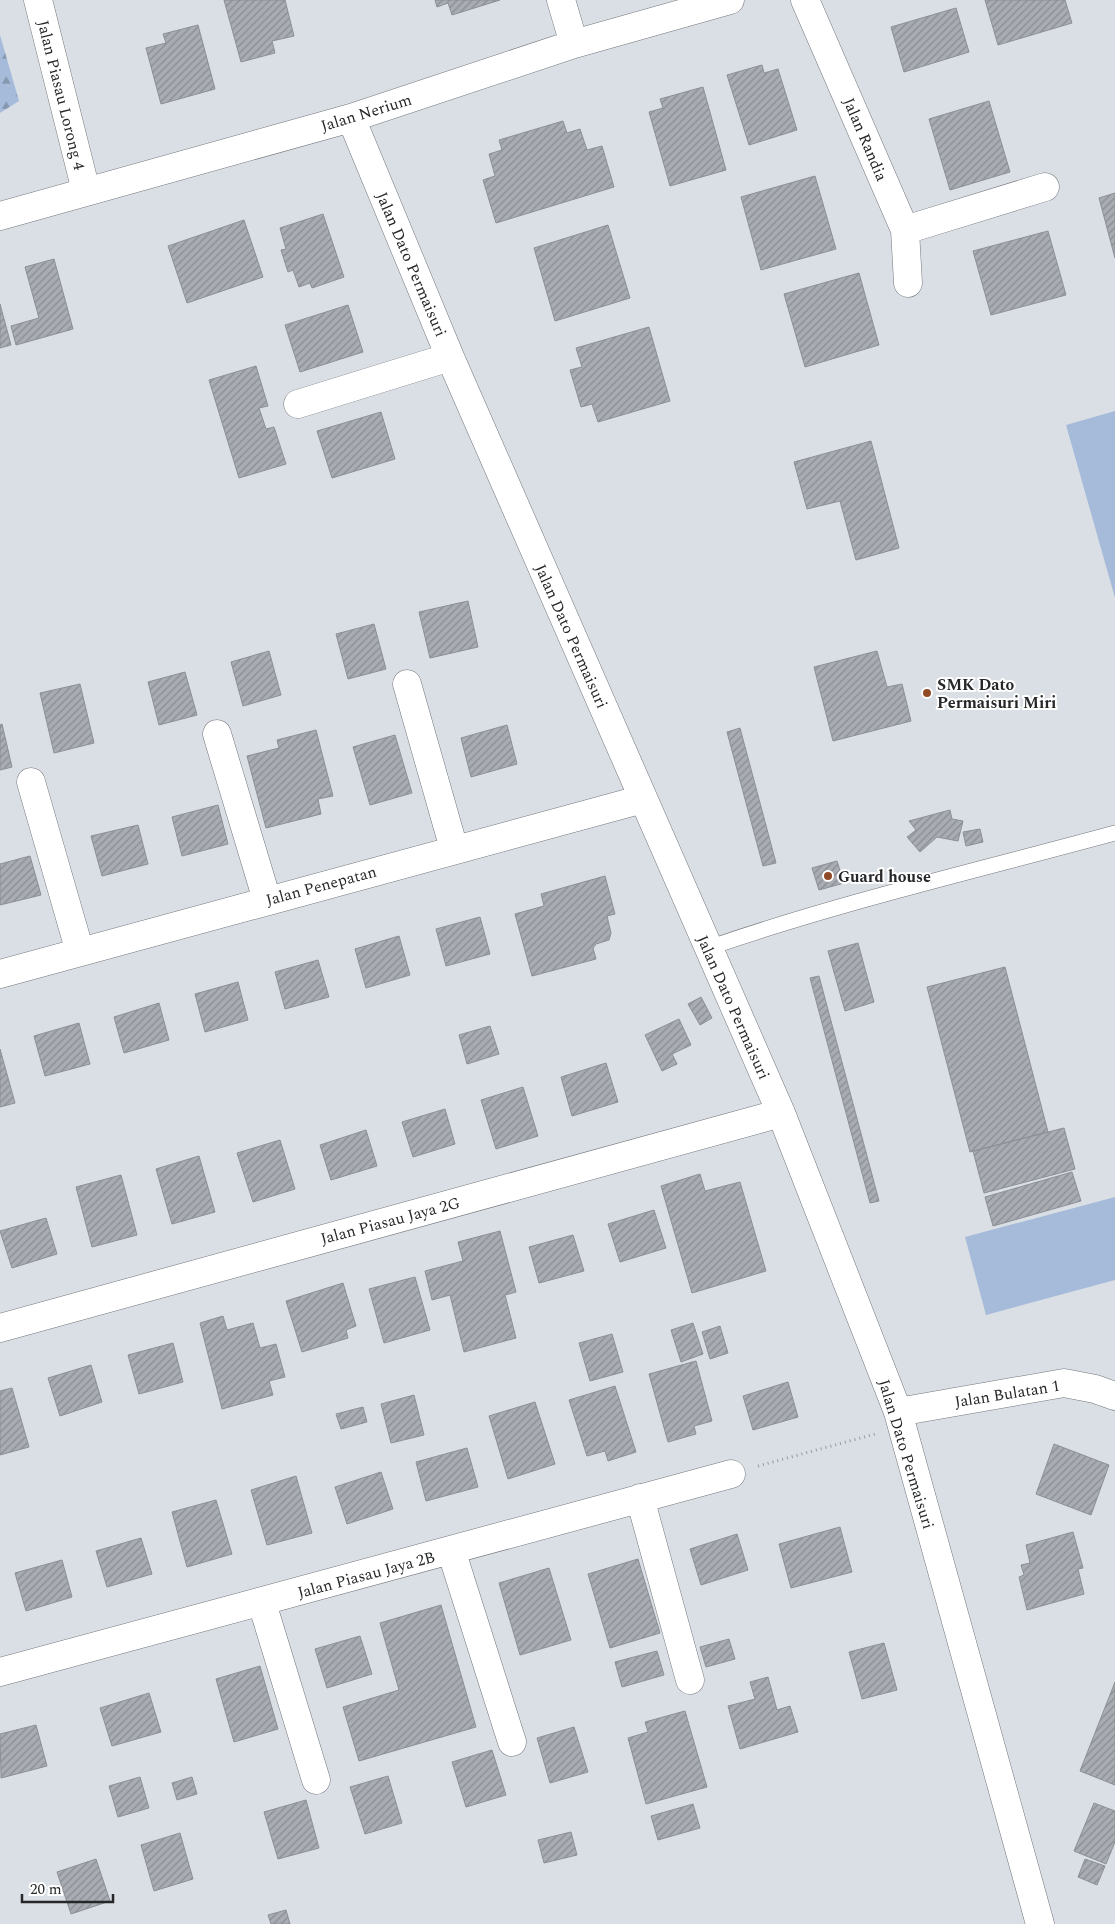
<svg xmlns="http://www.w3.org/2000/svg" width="1115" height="1924" viewBox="0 0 1115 1924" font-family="Spectral,serif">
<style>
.forest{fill:url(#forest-firs)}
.green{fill:#a5bbd9}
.building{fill:url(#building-hatch);stroke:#8b9096}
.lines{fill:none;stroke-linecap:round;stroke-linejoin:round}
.lane-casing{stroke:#73777d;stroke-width:16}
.street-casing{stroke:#73777d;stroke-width:29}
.path{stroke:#979ba0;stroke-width:3;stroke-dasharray:1 4;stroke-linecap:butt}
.lane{stroke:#fff;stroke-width:15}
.street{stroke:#fff;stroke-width:28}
.poi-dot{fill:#914a26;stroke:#fff;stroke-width:2}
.labels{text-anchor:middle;stroke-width:4;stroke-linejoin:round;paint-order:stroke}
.street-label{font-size:16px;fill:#252729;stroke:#fff}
.poi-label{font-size:16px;font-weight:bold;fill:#252729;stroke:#fff;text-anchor:start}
</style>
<defs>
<pattern id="forest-firs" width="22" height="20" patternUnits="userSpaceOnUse" patternTransform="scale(1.25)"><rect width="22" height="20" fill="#a5bbd9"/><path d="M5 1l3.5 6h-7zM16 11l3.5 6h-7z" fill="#8698b0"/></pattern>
<pattern id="building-hatch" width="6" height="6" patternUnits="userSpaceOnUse" patternTransform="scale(1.25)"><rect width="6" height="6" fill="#a9adb3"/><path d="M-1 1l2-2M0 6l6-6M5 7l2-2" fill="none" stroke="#898d92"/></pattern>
</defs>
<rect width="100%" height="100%" fill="#dadfe5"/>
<!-- forest -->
<path class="forest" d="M0 35 19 101 0 113Z"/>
<!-- green -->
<path class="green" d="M1115 411V598L1066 425Z
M1115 1197V1280L986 1315 965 1237Z"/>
<!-- building -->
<path class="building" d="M224 0H285L294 36 272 41 275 53 241 62Z
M435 0H500L452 15 448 3 437 7Z
M985 0H1065L1072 23 998 45Z
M956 8 969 52 904 72 891 27Z
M198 25 215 89 161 104 146 48 166 43 163 34Z
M762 65 764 73 778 69 797 130 749 145 727 75Z
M703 87 726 170 670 186 649 112 663 108 660 99Z
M989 101 1010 172 950 190 929 119Z
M563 121 567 133 580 129 587 150 602 146 614 187 496 223 483 180 495 176 489 154 502 150 499 140Z
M815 176 836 249 761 270 741 197Z
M1115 193V258L1099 198Z
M323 214 344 277 312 288 310 283 299 287 293 270 288 272 281 250 286 249 280 228Z
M244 220 263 277 187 303 168 246Z
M608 225 630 298 555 321 534 248Z
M1048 231 1066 295 991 315 973 251Z
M54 259 73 329 16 345 11 326 39 318 25 267Z
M859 273 879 345 805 367 784 294Z
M0 304 11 345 0 348Z
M348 305 363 352 300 372 285 325Z
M649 327 670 401 598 422 592 404 581 407 570 370 582 367 576 348Z
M256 366 268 406 259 408 266 429 274 427 286 464 239 478 209 380Z
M381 412 395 459 332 478 317 431Z
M871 441 899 548 856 560 840 501 807 509 794 462Z
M468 601 478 647 430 658 419 612Z
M374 624 386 669 348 679 336 634Z
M269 651 281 695 243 706 231 662Z
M877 651 887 687 902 684 911 721 833 741 814 667Z
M185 672 197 715 159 725 148 682Z
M80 684 94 743 54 753 40 693Z
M2 724 12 767 0 770V725Z
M507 725 517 764 471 777 461 738Z
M740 728 776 863 763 866 727 732Z
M316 730 333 796 318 799 321 814 266 828 247 756 279 748 277 740Z
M395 735 412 793 370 805 353 747Z
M218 805 228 844 182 856 172 817Z
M950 810 952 819 963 821 958 841 937 837 920 852 907 837 916 830 909 821Z
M138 825 148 864 102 876 91 836Z
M980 829 983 842 966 846 963 832Z
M30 856 41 895 0 905V864Z
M837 861 844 883 819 890 812 868Z
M605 876 615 914 607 916 611 933 609 940 596 944 593 948 596 959 532 976 515 914 544 906 541 894Z
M480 917 490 954 446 966 436 929Z
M399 936 410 975 366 988 355 949Z
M858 943 874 1002 845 1011 828 951Z
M318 960 329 997 285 1009 275 972Z
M1005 967 1048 1132 970 1152 927 987Z
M819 976 879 1201 870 1203 810 978Z
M238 982 248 1020 205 1032 195 994Z
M701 997 712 1018 700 1025 688 1004Z
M159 1003 169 1040 124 1053 114 1017Z
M679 1019 691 1045 672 1054 677 1064 662 1071 645 1035Z
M79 1023 90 1064 45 1076 34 1036Z
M490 1026 499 1054 467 1064 459 1035Z
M0 1049 15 1103 0 1107Z
M606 1063 618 1102 572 1116 561 1077Z
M523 1087 538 1136 496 1149 481 1100Z
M445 1109 455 1144 413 1157 402 1122Z
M1064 1128 1075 1169 984 1193 973 1151Z
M366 1130 377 1166 331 1180 320 1145Z
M280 1140 295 1189 253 1202 237 1153Z
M199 1156 215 1212 172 1224 156 1169Z
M1072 1172 1081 1201 993 1226 985 1197Z
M700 1174 705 1191 740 1182 766 1271 692 1293 661 1186Z
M121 1175 137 1235 92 1247 76 1187Z
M654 1210 666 1248 620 1262 608 1224Z
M46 1218 57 1254 12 1268 0 1231Z
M500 1231 516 1292 505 1295 516 1338 464 1352 450 1295 432 1300 425 1271 463 1261 458 1242Z
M573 1235 584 1271 539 1283 529 1247Z
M415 1277 430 1330 384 1343 369 1289Z
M343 1283 356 1326 346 1330 348 1338 302 1352 286 1301Z
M223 1316 227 1330 253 1323 260 1348 276 1344 285 1377 269 1381 273 1395 222 1409 200 1323Z
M693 1323 703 1354 681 1362 671 1330Z
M720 1326 728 1353 710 1359 702 1332Z
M612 1334 623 1372 590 1381 579 1343Z
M173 1343 183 1382 139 1394 128 1355Z
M696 1361 712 1421 694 1426 696 1434 668 1442 649 1374Z
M91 1365 102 1402 60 1416 48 1378Z
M788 1382 798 1417 753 1430 743 1396Z
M615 1386 636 1452 608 1461 605 1451 587 1456 569 1400Z
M12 1388 29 1447 0 1455V1391Z
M414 1395 424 1435 391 1443 381 1404Z
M535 1402 555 1464 508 1479 489 1416Z
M363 1407 367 1422 341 1429 336 1414Z
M1054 1444 1109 1465 1091 1515 1036 1494Z
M467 1448 478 1487 426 1501 416 1462Z
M381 1472 393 1509 347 1524 335 1487Z
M296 1476 312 1533 267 1545 251 1490Z
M216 1500 232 1554 187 1567 172 1512Z
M840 1527 852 1572 791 1588 779 1544Z
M1073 1532 1083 1568 1078 1569 1084 1594 1027 1610 1019 1577 1024 1575 1021 1565 1030 1563 1026 1545Z
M737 1534 748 1570 701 1585 690 1549Z
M141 1538 152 1574 107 1587 96 1551Z
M638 1559 660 1633 610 1648 588 1574Z
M62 1560 72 1597 26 1611 15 1573Z
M549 1568 571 1640 520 1655 499 1583Z
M441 1605 476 1727 359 1761 343 1707 399 1690 380 1623Z
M360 1636 372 1674 327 1688 315 1649Z
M729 1639 735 1659 706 1667 700 1647Z
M884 1643 897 1690 862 1699 849 1652Z
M657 1651 664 1675 622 1687 615 1662Z
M260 1666 278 1729 234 1742 216 1679Z
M768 1677 777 1710 790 1706 798 1732 740 1749 728 1706 755 1699 750 1682Z
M1115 1682V1785L1080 1771Z
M149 1693 161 1732 112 1746 100 1708Z
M685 1711 707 1787 646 1804 628 1738 648 1732 645 1722Z
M36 1725 47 1766 1 1778 0 1734Z
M574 1727 588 1772 550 1783 537 1738Z
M492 1750 506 1795 466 1807 452 1762Z
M388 1776 402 1823 365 1834 350 1787Z
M140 1777 149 1808 118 1817 109 1786Z
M192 1777 197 1794 177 1800 172 1783Z
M306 1800 319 1848 278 1859 264 1812Z
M1094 1803 1115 1811V1842L1106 1864 1074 1851Z
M693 1804 700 1828 658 1840 651 1816Z
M571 1832 577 1855 544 1863 538 1840Z
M180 1833 193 1879 154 1891 141 1845Z
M96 1859 110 1901 71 1914 57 1872Z
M1085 1859 1105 1866 1097 1885 1078 1877Z
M286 1910 290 1924H271L268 1915Z"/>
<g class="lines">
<!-- lane casing -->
<g class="lane-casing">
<path id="lane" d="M708 948C841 902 979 870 1115 833"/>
</g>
<!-- street casing -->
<g class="street-casing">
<path id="street" d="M38 0 86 191
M561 0 574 44
M805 0 905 230 908 283
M351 118 450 357 781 1113 898 1412 1040 1924
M0 216 351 118 574 44 730 0
M905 230 1045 187
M298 404 450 357
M407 684 454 849
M217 734 267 900
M31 782 80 952
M0 974 643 799
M0 1328 781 1113
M898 1412 1064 1383 1095 1389 1115 1396
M640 1498 690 1680
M451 1550 512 1742
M262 1603 316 1780
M0 1672 731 1474"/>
</g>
<!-- path -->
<path class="path" d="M758 1466 875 1434"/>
<!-- lane -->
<use href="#lane" class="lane"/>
<!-- street -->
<use href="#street" class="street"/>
</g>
<!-- markers -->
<g class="poi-dot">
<circle cx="927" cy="693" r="5"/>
<circle cx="828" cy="876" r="5"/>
</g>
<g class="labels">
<!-- street labels -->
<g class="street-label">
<text transform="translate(62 95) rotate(76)" y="6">Jalan Piasau Lorong 4</text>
<text transform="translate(366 112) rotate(-17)" y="6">Jalan Nerium</text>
<text transform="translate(866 139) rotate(67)" y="6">Jalan Randia</text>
<text transform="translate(412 264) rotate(67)" y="6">Jalan Dato Permaisuri</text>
<text transform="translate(572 636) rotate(66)" y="6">Jalan Dato Permaisuri</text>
<text transform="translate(321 885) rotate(-15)" y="6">Jalan Penepatan</text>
<text transform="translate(734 1007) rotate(66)" y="6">Jalan Dato Permaisuri</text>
<text transform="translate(390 1220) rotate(-15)" y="6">Jalan Piasau Jaya 2G</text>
<text transform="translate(1007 1393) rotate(-9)" y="6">Jalan Bulatan 1</text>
<text transform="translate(907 1454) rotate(73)" y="6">Jalan Dato Permaisuri</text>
<text transform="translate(366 1574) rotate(-15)" y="6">Jalan Piasau Jaya 2B</text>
</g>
<!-- poi labels -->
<g class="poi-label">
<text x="937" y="690">SMK Dato<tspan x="937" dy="18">Permaisuri Miri</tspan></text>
<text x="838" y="882">Guard house</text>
</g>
</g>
<!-- scale -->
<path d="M22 1894v8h91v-8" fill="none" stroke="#252729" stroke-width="2.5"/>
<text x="30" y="1894" font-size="15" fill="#252729" stroke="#ffffff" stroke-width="4" paint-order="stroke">20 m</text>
</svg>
